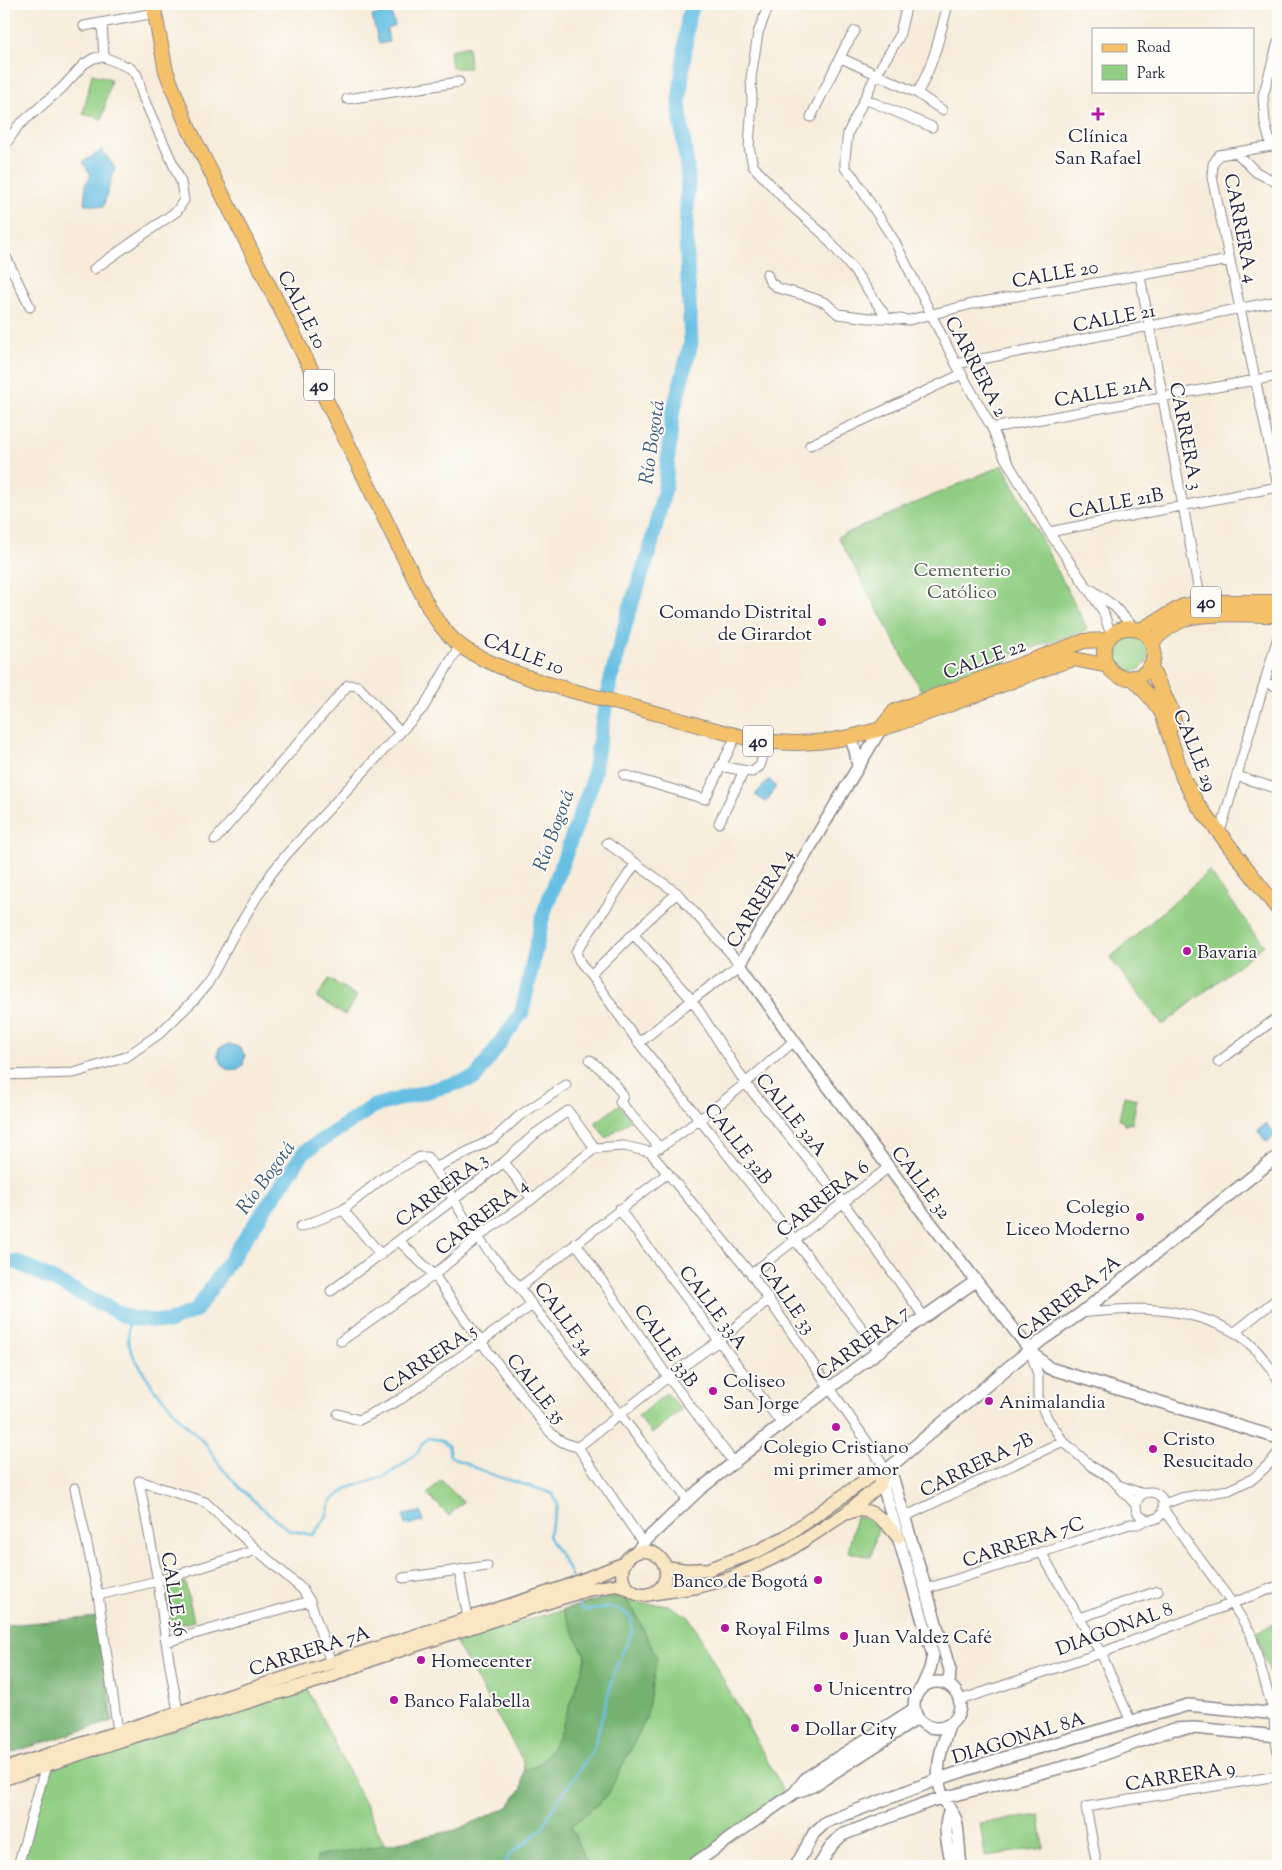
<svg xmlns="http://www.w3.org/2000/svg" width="1282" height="1870" viewBox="0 0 1282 1870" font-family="'Sorts Mill Goudy',serif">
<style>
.green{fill:#91ce83;stroke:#5a785f}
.forest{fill:#74b171;stroke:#4b6a56}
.water{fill:#66bfe3;stroke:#44708f}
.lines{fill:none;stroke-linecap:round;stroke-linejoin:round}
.stream{stroke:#66bfe3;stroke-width:2.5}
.river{stroke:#66bfe3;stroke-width:15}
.minor-casing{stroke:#8c878a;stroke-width:11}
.tertiary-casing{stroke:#8c878a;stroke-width:14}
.secondary-casing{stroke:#8c878a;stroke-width:15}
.primary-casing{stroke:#8c878a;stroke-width:16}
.minor{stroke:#fff;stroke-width:9}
.tertiary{stroke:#fff;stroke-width:11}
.secondary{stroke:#fbe6c3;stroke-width:12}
.primary{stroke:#f4c16a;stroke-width:14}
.poi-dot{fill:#b5179e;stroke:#fdfcf7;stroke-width:2}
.labels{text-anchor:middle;stroke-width:4;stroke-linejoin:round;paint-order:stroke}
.shield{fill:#fdfcf7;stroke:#646373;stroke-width:1}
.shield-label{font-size:18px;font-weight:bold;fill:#22223b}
.poi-label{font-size:19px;fill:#22223b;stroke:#fdfcf7;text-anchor:start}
.street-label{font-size:19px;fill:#22223b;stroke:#fdfcf7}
.park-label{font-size:19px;fill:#495e54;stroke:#fdfcf7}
.water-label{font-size:20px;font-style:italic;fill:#3a5976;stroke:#fdfcf7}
</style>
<rect width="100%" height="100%" fill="#fdfcf7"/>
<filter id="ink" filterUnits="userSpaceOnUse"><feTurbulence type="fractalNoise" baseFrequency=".02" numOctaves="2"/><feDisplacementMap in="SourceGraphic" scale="10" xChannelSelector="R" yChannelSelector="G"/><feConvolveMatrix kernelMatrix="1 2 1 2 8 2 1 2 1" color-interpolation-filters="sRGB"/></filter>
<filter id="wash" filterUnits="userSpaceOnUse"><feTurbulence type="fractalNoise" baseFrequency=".0096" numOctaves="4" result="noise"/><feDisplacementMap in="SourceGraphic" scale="20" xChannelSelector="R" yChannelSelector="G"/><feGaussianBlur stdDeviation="1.12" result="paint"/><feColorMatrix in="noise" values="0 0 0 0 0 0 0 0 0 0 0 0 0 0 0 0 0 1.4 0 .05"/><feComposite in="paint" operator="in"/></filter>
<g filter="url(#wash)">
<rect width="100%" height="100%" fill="#f7ecda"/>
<!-- green -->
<path class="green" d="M468 46 470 68H452L450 50Z
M92 74 111 79 102 119 83 114Z
M1003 465 1088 630 1011 655C1008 663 1003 667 995 663L922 692 838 537Z
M1109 652a20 20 0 1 1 40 0a20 20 0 1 1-40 0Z
M1209 871 1264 945 1163 1025 1110 958Z
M329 979 357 996 345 1015 317 998Z
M1124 1096 1137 1099 1132 1124 1127 1123V1125H1124L1123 1121 1119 1120Z
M619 1105 631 1120 606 1138 595 1123Z
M667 1393 681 1410 652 1434 638 1416Z
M441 1480 463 1502 449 1516 427 1494Z
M856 1516 879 1522 871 1557 848 1552Z
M185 1582 194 1621 173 1626 163 1587Z
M614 1595 637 1603 668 1605 689 1617 781 1786 787 1802 692 1866H21L47 1767 308 1690 385 1845 456 1830 508 1807 522 1788 524 1770 523 1761 455 1641Z
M1278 1622V1697L1256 1631Z
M1040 1815 1044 1848 985 1856 980 1823Z"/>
<!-- forest -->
<path class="forest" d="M614 1595 625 1598 636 1614 657 1658 646 1719 607 1796 571 1827 588 1866H316L317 1856 385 1845 456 1830 508 1807 522 1788 524 1770 541 1763 558 1738 586 1658 563 1610Z
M99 1617 113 1721 4 1755V1625Z"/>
<!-- water -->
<path class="water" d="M376 4H389L395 26 387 29 389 42 379 44 372 16 381 14Z
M102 150 115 168 103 207 84 204 86 183 91 175 83 162Z
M769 779 776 787 766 802 755 795Z
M229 1044 239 1047 245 1055 243 1065 237 1070 226 1069 217 1056 219 1048Z
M1266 1123 1276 1135 1267 1142 1257 1130Z
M421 1512 423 1522 405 1525 403 1515Z"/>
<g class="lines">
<!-- stream -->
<path class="stream" d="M129 1318 128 1342 134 1357 155 1390 165 1400 181 1420 206 1444 221 1467 240 1488 262 1508 289 1530 313 1535 326 1517 331 1501 348 1488 383 1477 401 1466 418 1452 422 1444 428 1438 440 1440 448 1445 450 1456C470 1466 490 1475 512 1481 526 1485 539 1488 553 1494L558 1505 548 1536C556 1551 568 1563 572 1579
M503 1866 509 1855 528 1841 542 1828 554 1806 593 1750 616 1667 633 1630 631 1617C609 1600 606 1612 583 1610L579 1605 577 1596"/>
<!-- river -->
<path class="river" d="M4 1262H17L129 1318 168 1322 196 1310 304 1152 374 1106 475 1078 522 1012 543 915 592 783 608 691 629 611 649 553 665 488 672 416 691 343 686 236 688 176 679 104 688 18 694 4"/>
</g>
</g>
<g filter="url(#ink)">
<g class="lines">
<!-- minor casing -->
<g class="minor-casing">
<path id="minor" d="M769 4 758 33 751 78 752 101 749 147 753 166 787 202 823 234 856 273 887 318
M907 4 899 37 876 75 848 133 845 158V168L853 176 895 242 956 364 992 428 1004 456 1049 532 1103 611 1111 635
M102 23 104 57
M84 26 155 13
M841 58 917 93 942 110
M917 93C934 65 940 34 948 4
M347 99 459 82
M865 99 932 127
M811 117 846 45 855 31
M1278 145 1219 155 1213 164 1212 177 1278 486
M1271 146 1265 123 1263 96 1278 42
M4 147 18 126 62 88 84 64 94 58 104 57 130 68 137 75 143 97 181 182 184 200 177 211 94 269
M1237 153 1256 172 1278 183
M4 253 30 307
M767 274 770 282 778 288 810 297 826 303 838 314 869 318H887L909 320 976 303 1230 260
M1140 276 1201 602
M956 364 1278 301
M992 428 1278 376
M810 445 962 374
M1049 532 1278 487
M1092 590 1114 606 1134 628
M1265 682 1278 687
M720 766 752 772 760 766 764 753
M624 775 705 799 736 736
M1237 776 1278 789
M719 823 744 771
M1220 832 1278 637
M215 840 348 685 358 686 400 732
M607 843 677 893 740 964 692 1000 639 1043
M636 863 576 952 581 965 591 976 639 1043 795 1240 880 1352
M633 934 692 1000 746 1084 843 1202 924 1317
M591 976 633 934 677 893
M590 1060C603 1071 615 1081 623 1096L620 1102 660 1148
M1218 1062 1278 1017
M4 1075 74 1073 126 1057 159 1034 194 1000 208 983 233 936 271 874 286 855 423 708 460 645
M650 1152 751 1274 881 1462 884 1472
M650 1152C665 1146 678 1135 692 1125 728 1099 761 1070 794 1041
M504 1162 532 1199
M435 1168 495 1138 519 1116 566 1085
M619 1209 782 1424
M343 1210 381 1255
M300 1227 343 1210 384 1177 420 1157H427C446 1183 459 1213 479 1239 496 1262 516 1281 532 1305L688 1500
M399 1241 434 1275 481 1342 550 1432C558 1441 566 1445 578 1447L643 1543
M576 1243 668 1377 735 1464
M751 1274 889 1167
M520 1287 668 1173
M331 1291 504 1162 535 1134 568 1111 595 1148
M1081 1313C1136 1307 1183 1305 1234 1332 1250 1340 1268 1364 1278 1379
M1235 1332 1278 1298
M341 1341 434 1275 486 1231 532 1199 595 1148 624 1146 650 1152
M1030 1350 1038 1375V1397L1047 1418 1063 1441 1091 1466 1111 1478 1136 1505
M338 1414 359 1420 401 1399 532 1305
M578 1447 668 1377 720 1340 768 1300
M1118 1485 1143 1494
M75 1488 98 1595 118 1731
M1136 1506a14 14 0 1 1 28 0a14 14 0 1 1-28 0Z
M1163 1504 1181 1498 1229 1490 1254 1478 1271 1462 1278 1453
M1163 1509 1232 1603 1251 1634 1274 1714 1275 1736 1278 1752
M904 1517 1063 1441
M1041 1552 1079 1618 1101 1653 1131 1722
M459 1570 468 1618
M403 1578 487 1566
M926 1589 1130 1524H1138L1147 1519
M98 1595 158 1581 257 1550
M1079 1618 1158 1591
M166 1642 310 1601
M960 1700 1101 1653 1278 1586
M178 1712 166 1642 158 1581 139 1481 205 1502 257 1550 302 1589 310 1601 331 1663
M18 1866 46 1765
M1097 1866 1086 1807 1278 1776"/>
</g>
<!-- tertiary casing -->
<g class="tertiary-casing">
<path id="tertiary" d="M882 727 740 964 794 1041 917 1205 1030 1350 1049 1368 1278 1438
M850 738 855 750 858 766
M884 1472 1011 1365 1042 1340 1081 1313 1278 1156
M884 1472 893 1479 950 1670 949 1685
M884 1476V1489L933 1655 930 1669 922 1687
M636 1553 643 1543 699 1490 782 1424 924 1317 976 1281
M914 1705a23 23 0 1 1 46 0a23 23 0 1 1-46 0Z
M949 1726C941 1748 933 1773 943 1797 946 1804 954 1814 956 1820 959 1832 959 1853 961 1866
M795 1792 806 1778 914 1709
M949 1812C942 1828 949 1849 952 1866
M691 1866 794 1793 813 1786 917 1719
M796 1866 814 1833 826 1822 939 1779 993 1761 1188 1705 1278 1714
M819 1866 832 1845 842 1835 855 1830 931 1801 1083 1762 1174 1729 1194 1728 1278 1736"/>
</g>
<!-- secondary casing -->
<g class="secondary-casing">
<path id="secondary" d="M848 1513C869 1503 886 1522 898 1537
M622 1573a22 22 0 1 1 44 0a22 22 0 1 1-44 0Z
M649 1594 697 1587 731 1578 788 1551 846 1513 879 1486 884 1472 875 1473 785 1537 758 1551 709 1569 686 1570 665 1567
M4 1769 562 1588 625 1563
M4 1779 122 1740 324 1679 376 1658 586 1590 616 1585 628 1588"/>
</g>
<!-- primary casing -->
<g class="primary-casing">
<path id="primary" d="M153 4 166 71 187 125 295 337 429 608C439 625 452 642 470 652 520 680 578 692 633 707 671 717 709 729 747 738 822 754 885 729 954 703 988 690 1023 677 1057 664L1074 659 1108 666
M1104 653a25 25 0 1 1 50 0a25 25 0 1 1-50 0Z
M1140 630 1183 606 1201 602H1278
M1152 642C1162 632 1173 623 1188 618 1211 612 1253 615 1278 615
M1150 666 1170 707 1175 724
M1132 677 1151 698 1162 713 1183 778 1197 804 1278 909
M882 727 895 711 1084 641 1107 640"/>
</g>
<!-- minor -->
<use href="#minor" class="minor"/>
<!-- tertiary -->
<use href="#tertiary" class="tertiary"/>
<!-- secondary -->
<use href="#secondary" class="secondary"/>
<!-- primary -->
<use href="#primary" class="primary"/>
</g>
</g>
<!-- markers -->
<g class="poi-dot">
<path d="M1095.5 106.5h5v5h5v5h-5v5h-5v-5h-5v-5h5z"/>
<circle cx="822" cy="622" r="5"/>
<circle cx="1187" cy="951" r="5"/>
<circle cx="1140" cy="1217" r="5"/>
<circle cx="713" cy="1391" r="5"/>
<circle cx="989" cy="1401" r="5"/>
<circle cx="836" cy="1427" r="5"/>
<circle cx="1153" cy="1449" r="5"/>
<circle cx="818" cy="1580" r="5"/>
<circle cx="725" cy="1628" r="5"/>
<circle cx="844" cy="1636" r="5"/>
<circle cx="421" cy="1660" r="5"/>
<circle cx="818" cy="1688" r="5"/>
<circle cx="394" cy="1700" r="5"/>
<circle cx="795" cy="1728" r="5"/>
</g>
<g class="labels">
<!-- shield labels -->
<g class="shield">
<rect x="304" y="369.5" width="30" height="31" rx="4"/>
<rect x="1191" y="586.5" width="30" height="31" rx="4"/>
<rect x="743" y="725.5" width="30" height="31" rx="4"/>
</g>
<g class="shield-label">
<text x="319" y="391">40</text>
<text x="1206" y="608">40</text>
<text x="758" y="747">40</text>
</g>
<!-- poi labels -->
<g class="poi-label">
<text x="1098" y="142" text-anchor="middle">Clínica<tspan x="1098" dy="22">San Rafael</tspan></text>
<text x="812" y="618" text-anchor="end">Comando Distrital<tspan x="812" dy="22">de Girardot</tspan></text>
<text x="1197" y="958">Bavaria</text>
<text x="1130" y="1213" text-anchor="end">Colegio<tspan x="1130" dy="22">Liceo Moderno</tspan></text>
<text x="723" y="1387">Coliseo<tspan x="723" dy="22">San Jorge</tspan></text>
<text x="999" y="1408">Animalandia</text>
<text x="1163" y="1445">Cristo<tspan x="1163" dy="22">Resucitado</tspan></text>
<text x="836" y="1453" text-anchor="middle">Colegio Cristiano<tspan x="836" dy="22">mi primer amor</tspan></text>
<text x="808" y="1587" text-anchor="end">Banco de Bogotá</text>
<text x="735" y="1635">Royal Films</text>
<text x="854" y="1643">Juan Valdez Café</text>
<text x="431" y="1667">Homecenter</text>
<text x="828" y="1695">Unicentro</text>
<text x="404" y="1707">Banco Falabella</text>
<text x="805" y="1735">Dollar City</text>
</g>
<!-- street labels -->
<g class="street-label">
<text transform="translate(1242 228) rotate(79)" y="7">CARRERA 4</text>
<text transform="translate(1055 273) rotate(-10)" y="7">CALLE 20</text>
<text transform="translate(303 309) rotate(63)" y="7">CALLE 10</text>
<text transform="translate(1114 317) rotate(-11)" y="7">CALLE 21</text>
<text transform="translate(977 366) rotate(62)" y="7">CARRERA 2</text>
<text transform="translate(1103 391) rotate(-10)" y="7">CALLE 21A</text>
<text transform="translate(1187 436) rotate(79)" y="7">CARRERA 3</text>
<text transform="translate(1116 502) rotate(-11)" y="7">CALLE 21B</text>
<text transform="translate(524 653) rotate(21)" y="7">CALLE 10</text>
<text transform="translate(984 658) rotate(-20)" y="7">CALLE 22</text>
<text transform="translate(1196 750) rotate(68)" y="7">CALLE 29</text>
<text transform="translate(759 898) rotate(-59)" y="7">CARRERA 4</text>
<text transform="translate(792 1114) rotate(51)" y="7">CALLE 32A</text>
<text transform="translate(739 1143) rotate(52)" y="7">CALLE 32B</text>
<text transform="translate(922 1182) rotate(53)" y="7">CALLE 32</text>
<text transform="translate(441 1189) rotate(-37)" y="7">CARRERA 3</text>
<text transform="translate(822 1198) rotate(-38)" y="7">CARRERA 6</text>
<text transform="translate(481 1216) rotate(-38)" y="7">CARRERA 4</text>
<text transform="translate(788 1297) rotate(55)" y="7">CALLE 33</text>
<text transform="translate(1068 1297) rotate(-38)" y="7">CARRERA 7A</text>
<text transform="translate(714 1307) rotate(53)" y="7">CALLE 33A</text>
<text transform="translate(565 1318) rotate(53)" y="7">CALLE 34</text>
<text transform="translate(862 1342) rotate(-37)" y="7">CARRERA 7</text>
<text transform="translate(667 1345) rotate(55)" y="7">CALLE 33B</text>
<text transform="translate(429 1358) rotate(-34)" y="7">CARRERA 5</text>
<text transform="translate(537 1388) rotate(52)" y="7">CALLE 35</text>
<text transform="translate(976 1464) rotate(-26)" y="7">CARRERA 7B</text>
<text transform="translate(1023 1541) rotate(-18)" y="7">CARRERA 7C</text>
<text transform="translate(175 1594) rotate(81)" y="7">CALLE 36</text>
<text transform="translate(1114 1628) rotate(-20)" y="7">DIAGONAL 8</text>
<text transform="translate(309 1650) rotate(-18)" y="7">CARRERA 7A</text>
<text transform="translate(1018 1737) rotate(-17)" y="7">DIAGONAL 8A</text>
<text transform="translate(1180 1775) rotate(-9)" y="7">CARRERA 9</text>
</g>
<!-- park labels -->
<g class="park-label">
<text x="962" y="576">Cementerio<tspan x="962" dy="22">Católico</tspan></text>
</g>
<!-- water labels -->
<g class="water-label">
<text transform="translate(651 442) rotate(-82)" y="7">Río Bogotá</text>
<text transform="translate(553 830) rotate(-70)" y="7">Río Bogotá</text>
<text transform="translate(265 1177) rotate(-54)" y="7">Río Bogotá</text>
</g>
</g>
<!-- margin -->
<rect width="1282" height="1870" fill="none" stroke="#fdfcf7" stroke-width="20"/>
<!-- legend -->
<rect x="1092" y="28" width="162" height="65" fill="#fdfcf7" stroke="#a5a5ac"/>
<rect x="1102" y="44" width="25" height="8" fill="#f4c16a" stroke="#a5a5ac"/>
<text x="1137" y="52" font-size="15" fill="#22223b">Road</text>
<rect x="1102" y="65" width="25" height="15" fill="#91ce83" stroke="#a5a5ac"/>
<text x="1137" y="78" font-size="15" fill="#22223b">Park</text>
</svg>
